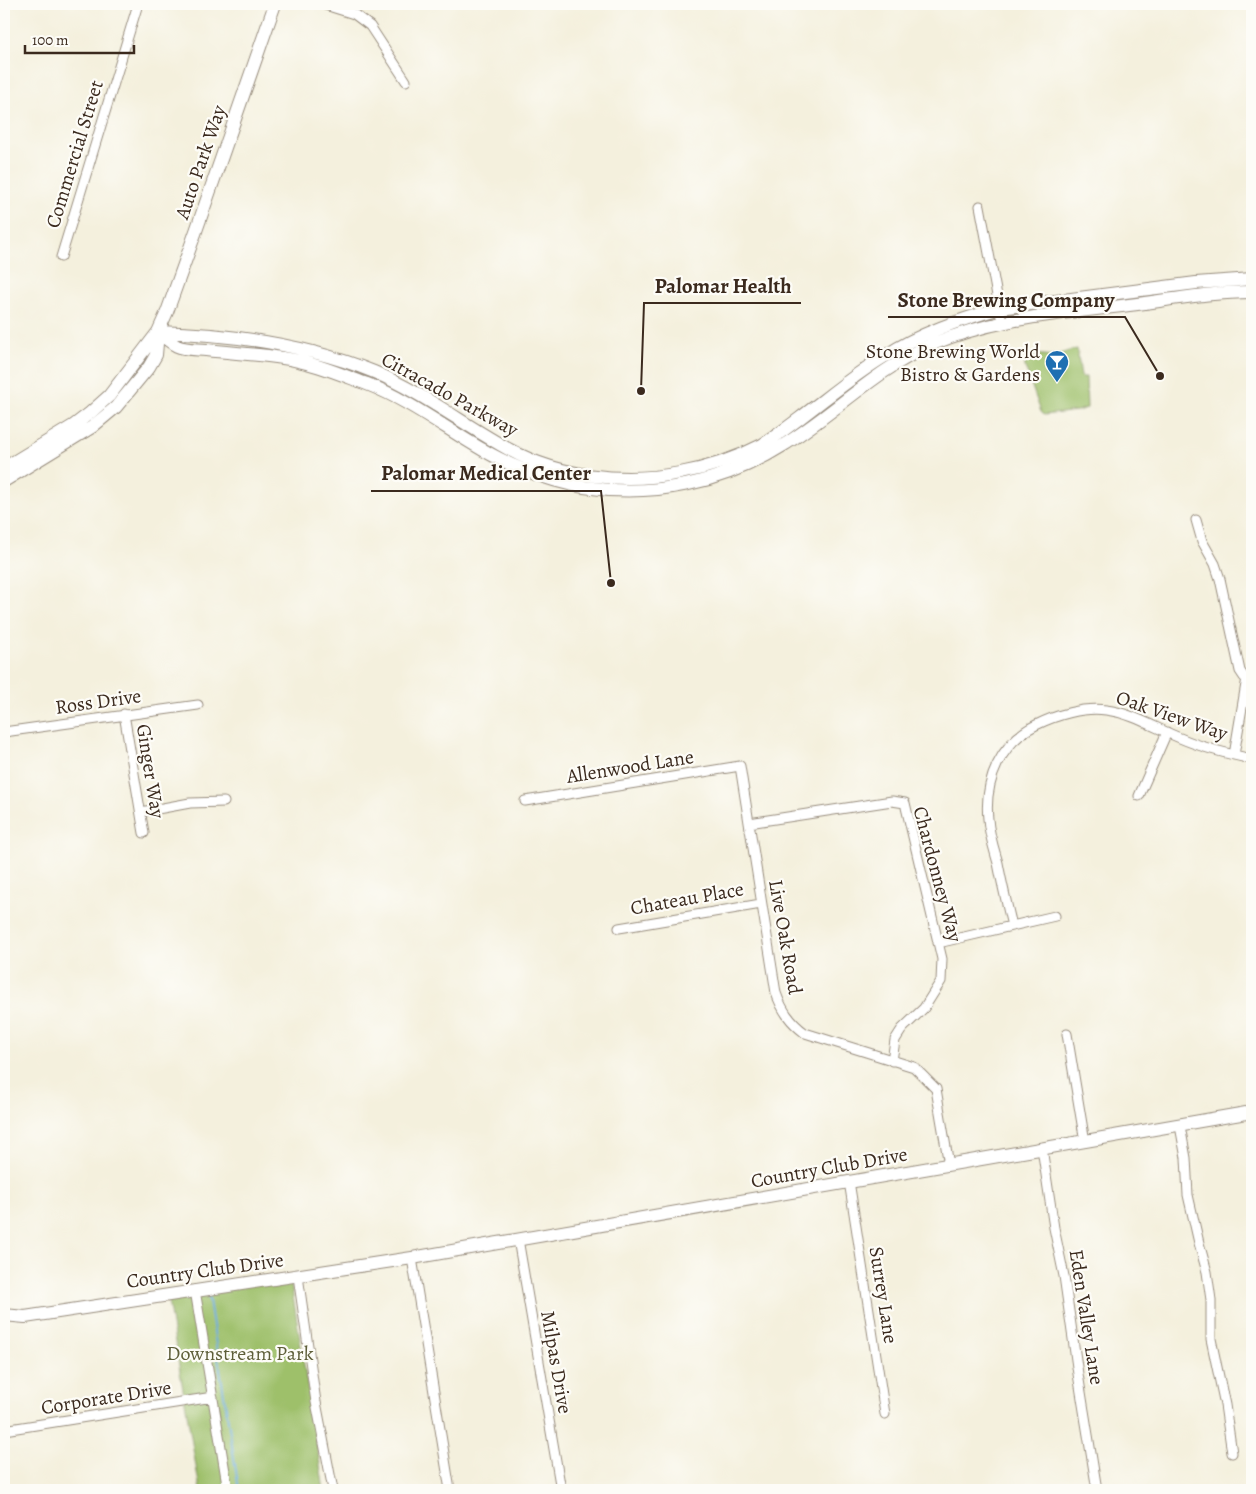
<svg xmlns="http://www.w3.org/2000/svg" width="1256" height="1494" viewBox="0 0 1256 1494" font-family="Alegreya,serif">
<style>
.green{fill:#9ec06a;stroke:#6c7544}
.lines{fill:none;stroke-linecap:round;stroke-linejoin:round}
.stream{stroke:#67aadc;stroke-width:2}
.street-casing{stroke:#988d7e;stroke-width:11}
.secondary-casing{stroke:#988d7e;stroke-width:14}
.street{stroke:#fff;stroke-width:9}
.secondary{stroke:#fff;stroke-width:12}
.labels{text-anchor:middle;stroke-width:4.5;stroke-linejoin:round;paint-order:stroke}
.street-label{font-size:20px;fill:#3b2a1e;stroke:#fdfcf7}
.poi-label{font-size:20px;fill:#3b2a1e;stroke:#fdfcf7;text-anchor:end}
.park-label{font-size:20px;fill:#5e5e39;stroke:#fdfcf7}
.leader{fill:none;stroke:#3b2a1e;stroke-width:2}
.callout-dot{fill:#3b2a1e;stroke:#fdfcf7;stroke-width:2}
.callout-label{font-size:21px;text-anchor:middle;font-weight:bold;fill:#3b2a1e;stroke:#fdfcf7;stroke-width:4.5;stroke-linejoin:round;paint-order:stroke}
</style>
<rect width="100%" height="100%" fill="#fdfcf7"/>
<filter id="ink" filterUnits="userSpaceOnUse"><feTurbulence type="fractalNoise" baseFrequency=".02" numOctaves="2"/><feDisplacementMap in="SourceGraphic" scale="10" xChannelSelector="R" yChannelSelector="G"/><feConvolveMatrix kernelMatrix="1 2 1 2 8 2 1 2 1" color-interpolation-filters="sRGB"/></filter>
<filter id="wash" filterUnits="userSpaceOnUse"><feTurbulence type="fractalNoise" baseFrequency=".0096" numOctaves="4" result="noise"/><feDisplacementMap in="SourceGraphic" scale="20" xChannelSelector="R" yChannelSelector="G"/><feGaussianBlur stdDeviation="1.12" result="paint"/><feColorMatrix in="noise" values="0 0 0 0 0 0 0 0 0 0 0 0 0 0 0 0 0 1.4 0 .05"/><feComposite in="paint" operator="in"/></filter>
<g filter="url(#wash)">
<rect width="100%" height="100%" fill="#f4f0dd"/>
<!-- green -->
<path class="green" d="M1077 349 1081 376 1082 377H1086L1087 408 1077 411 1044 415 1041 412 1025 367V359C1034 351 1047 357 1057 355 1064 353 1070 350 1077 349Z
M290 1277 324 1490H200L167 1295Z"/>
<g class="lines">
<!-- stream -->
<path class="stream" d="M208 1294 239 1490"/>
</g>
</g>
<g filter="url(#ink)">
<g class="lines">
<!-- street casing -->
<g class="street-casing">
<path id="street" d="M322 4 354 14 370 26 406 81
M980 206 1002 322
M61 257 138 4
M1196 520 1202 541 1215 564 1220 579 1240 671 1244 677 1252 681
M124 714 144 833
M4 732 198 705
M1234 755 1247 678
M1139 796 1167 732
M525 801 740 766 776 993C782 1010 790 1022 805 1033L914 1067 936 1089 949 1165
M141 812 190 803 224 802
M749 823 892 801 905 803 942 959 941 981 924 1008 902 1029 895 1040 892 1061
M1012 926C1007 905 1002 884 998 863 994 849 989 834 988 819 984 781 1001 742 1036 725 1056 715 1083 707 1106 710 1132 713 1155 728 1180 738 1203 748 1228 754 1252 759
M619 928 761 904
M938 943 1055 916
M1067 1034 1085 1142
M1180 1126 1186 1158 1188 1195 1199 1243 1207 1272 1211 1300V1339L1225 1405 1232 1453
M1042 1148 1054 1228 1064 1276 1078 1374 1097 1490
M849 1181 885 1414
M518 1239 561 1490
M412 1258 450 1490
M298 1276 316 1402 333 1490
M195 1290 228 1490
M4 1430 213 1397"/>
</g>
<!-- secondary casing -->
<g class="secondary-casing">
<path id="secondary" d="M158 332C164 337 171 343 177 346 185 350 198 349 206 350 232 353 258 354 283 358 312 362 340 374 367 384 422 405 468 448 522 469 542 477 563 484 584 487 653 498 723 483 782 446 834 414 876 369 933 344 996 317 1062 314 1129 305 1170 300 1211 292 1252 292
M158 332C232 334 305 344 374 372 422 392 464 425 510 450 560 477 624 484 680 473 708 468 737 458 762 445 775 437 788 427 800 418 828 397 855 374 885 356 920 333 960 320 1000 308L1196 283 1252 279
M4 468 73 426 90 413 109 396 158 332 167 312 196 231 275 4
M4 481 92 427 116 407 149 367 156 355 158 332
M4 1315 25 1317 412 1258 1252 1112"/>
</g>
<!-- street -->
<use href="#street" class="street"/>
<!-- secondary -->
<use href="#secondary" class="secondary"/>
</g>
</g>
<!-- icons -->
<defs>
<g id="bar-pin" transform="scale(1.25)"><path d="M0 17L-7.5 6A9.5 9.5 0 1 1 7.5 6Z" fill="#1f6fb2" stroke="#fdfcf7"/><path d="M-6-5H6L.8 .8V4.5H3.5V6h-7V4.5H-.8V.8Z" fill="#fff"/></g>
</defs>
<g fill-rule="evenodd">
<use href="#bar-pin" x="1057" y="362"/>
</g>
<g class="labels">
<!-- street labels -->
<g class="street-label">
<text transform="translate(74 154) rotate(-73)" y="7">Commercial Street</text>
<text transform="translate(200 162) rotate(-71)" y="7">Auto Park Way</text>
<text transform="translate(450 394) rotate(29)" y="7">Citracado Parkway</text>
<text transform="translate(98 701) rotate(-8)" y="7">Ross Drive</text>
<text transform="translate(1172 715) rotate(19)" y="7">Oak View Way</text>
<text transform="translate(630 766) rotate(-9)" y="7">Allenwood Lane</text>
<text transform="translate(151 771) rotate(81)" y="7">Ginger Way</text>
<text transform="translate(938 874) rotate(75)" y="7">Chardonney Way</text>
<text transform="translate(687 898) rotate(-10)" y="7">Chateau Place</text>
<text transform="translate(786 937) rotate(80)" y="7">Live Oak Road</text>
<text transform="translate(829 1167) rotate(-10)" y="7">Country Club Drive</text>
<text transform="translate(205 1270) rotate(-8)" y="7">Country Club Drive</text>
<text transform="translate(884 1295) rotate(81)" y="7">Surrey Lane</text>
<text transform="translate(1087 1317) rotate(81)" y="7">Eden Valley Lane</text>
<text transform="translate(557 1362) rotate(80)" y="7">Milpas Drive</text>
<text transform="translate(106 1397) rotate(-9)" y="7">Corporate Drive</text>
</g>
<!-- poi labels -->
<g class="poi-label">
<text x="1040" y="358">Stone Brewing World<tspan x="1040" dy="23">Bistro &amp; Gardens</tspan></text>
</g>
<!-- park labels -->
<g class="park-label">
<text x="240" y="1360">Downstream Park</text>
</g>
</g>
<!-- callouts -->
<path class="leader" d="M641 391L644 303H801M1160 376L1125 317H888M611 583L601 491H371"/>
<g class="callout-dot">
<circle cx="641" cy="391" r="5"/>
<circle cx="1160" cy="376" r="5"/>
<circle cx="611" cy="583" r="5"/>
</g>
<g class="callout-label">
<text x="723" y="293">Palomar Health</text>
<text x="1006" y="307">Stone Brewing Company</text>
<text x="486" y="480">Palomar Medical Center</text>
</g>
<!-- margin -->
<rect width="1256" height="1494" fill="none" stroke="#fdfcf7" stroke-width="20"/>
<!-- scale -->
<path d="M25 45v8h109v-8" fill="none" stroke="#3b2a1e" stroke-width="2.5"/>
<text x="32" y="45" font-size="15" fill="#3b2a1e" stroke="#fdfcf7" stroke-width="4" paint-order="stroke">100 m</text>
</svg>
